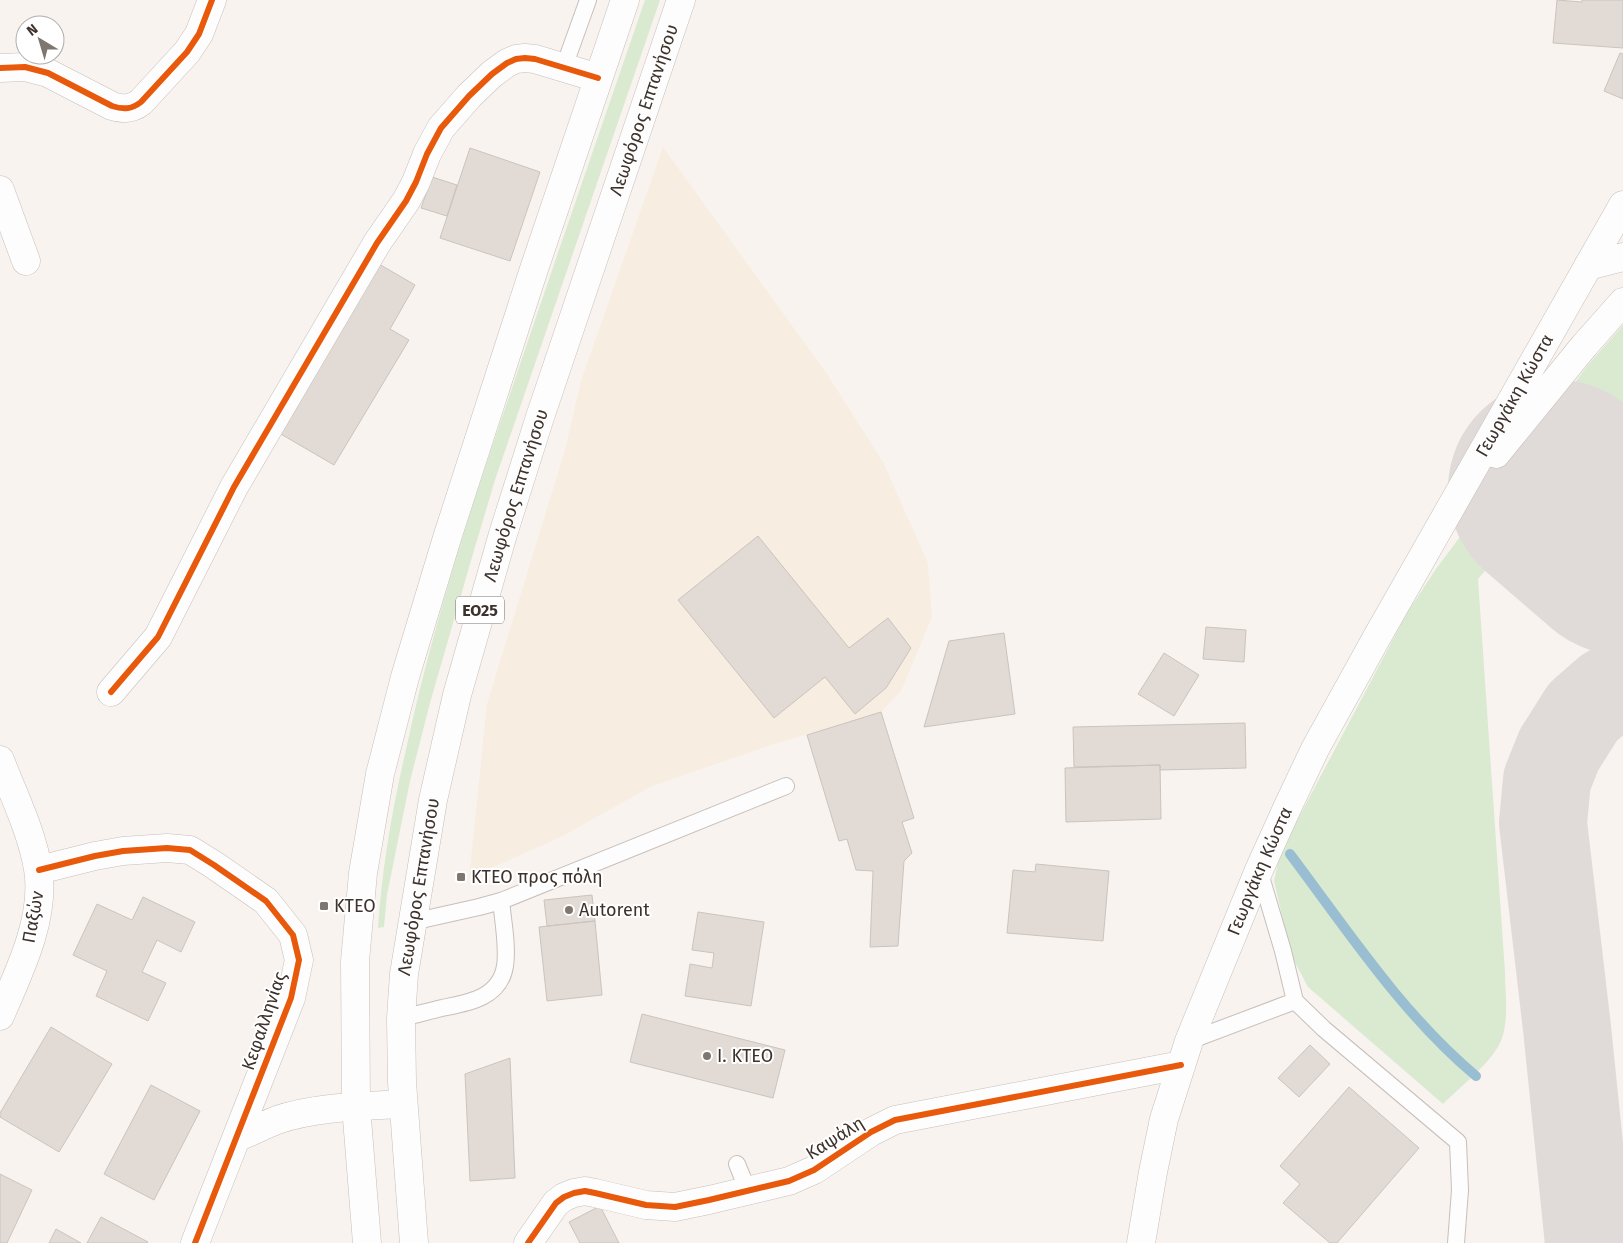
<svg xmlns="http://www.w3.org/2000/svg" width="1623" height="1243" viewBox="0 0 1623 1243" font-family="'Fira Sans',sans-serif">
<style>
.industrial{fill:#f7eee1}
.green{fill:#d9ead1}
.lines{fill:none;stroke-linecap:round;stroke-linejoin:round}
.stream{stroke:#99bed2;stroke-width:10}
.taxiway{stroke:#e0dbd8;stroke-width:88}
.runway{stroke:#e0dbd8;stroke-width:218}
.building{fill:#e2dad4;stroke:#cac4be}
.service-casing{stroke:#c7bfbb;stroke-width:18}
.minor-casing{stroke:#c7bfbb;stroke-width:29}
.secondary-casing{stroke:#c7bfbb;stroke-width:29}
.primary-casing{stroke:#c7bfbb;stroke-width:29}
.service{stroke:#fefdfd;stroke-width:16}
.minor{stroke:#fefdfd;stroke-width:28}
.secondary{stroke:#fefdfd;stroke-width:28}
.primary{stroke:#fefdfd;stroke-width:28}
.cycleway-casing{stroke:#fff;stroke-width:9}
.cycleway{stroke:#e8590c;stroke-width:6}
.poi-dot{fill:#7f7670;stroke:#fff;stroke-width:2}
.labels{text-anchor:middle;stroke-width:4;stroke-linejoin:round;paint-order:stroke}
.shield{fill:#fff;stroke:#77706b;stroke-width:1}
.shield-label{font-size:16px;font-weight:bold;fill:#3d322c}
.street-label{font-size:18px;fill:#3d322c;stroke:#fff}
.poi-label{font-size:18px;fill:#3d322c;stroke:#fff;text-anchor:start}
</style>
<rect width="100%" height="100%" fill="#f9f3ef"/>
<!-- industrial -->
<path class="industrial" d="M663 147 827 374 883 462 928 563 932 617 901 691 881 712 771 745 652 786 561 837 469 878 487 704 565 450 581 381Z"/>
<!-- green -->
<path class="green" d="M645 0H660L495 480 470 564 430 703 410 781 387 895 384 927 378 928C382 866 393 805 407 745 433 625 471 507 511 391 555 261 600 130 645 0Z
M1623 325V412L1478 579 1505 972C1505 993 1509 1017 1502 1038 1495 1060 1460 1087 1443 1104L1308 987 1291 955 1274 881 1280 853 1407 613 1436 569 1588 365Z"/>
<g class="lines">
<!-- stream -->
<path class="stream" d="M1290 854C1348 931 1402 1014 1476 1076"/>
<!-- taxiway -->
<path class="taxiway" d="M1589 1243 1567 1028 1543 823 1547 780 1559 750 1583 712 1607 691 1623 682"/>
<!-- runway -->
<path class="runway" d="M1557 489 1623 546"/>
</g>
<!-- building -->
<path class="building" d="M1557 0 1582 2V0H1623V48L1553 43Z
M1620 53 1623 54V99L1604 91Z
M470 148 540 172 510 261 440 238Z
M432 177 457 185 447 216 421 208Z
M379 264 415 285 390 329 409 340 334 465 279 433Z
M758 536 849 648 888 618 911 648 886 688 855 714 825 677 774 718 678 600Z
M1206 627 1246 630 1244 662 1203 659Z
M1004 633 1015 714 924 727 949 641Z
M1164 653 1199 675 1174 716 1138 694Z
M881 712 914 818 902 822 912 853 904 861 898 946 870 947 873 871 856 870 847 839 839 841 807 735Z
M1245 723 1246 768 1160 770V765L1074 767 1073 727Z
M1160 765 1161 819 1066 822 1065 768Z
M1036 864 1109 871 1103 941 1007 933 1013 870 1035 872Z
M592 895 595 921 547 926 544 900Z
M143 897 195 922 181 952 157 940 142 972 166 983 148 1021 96 996 107 971 73 955 97 904 132 920Z
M698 912 764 922 751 1006 685 996 690 964 712 968 714 953 692 950Z
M595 921 602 995 547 1001 539 927Z
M642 1014 785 1050 773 1098 630 1062Z
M51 1027 112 1064 59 1152 0 1117V1113Z
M1310 1045 1330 1064 1299 1097 1278 1078Z
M510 1058 515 1178 470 1181 465 1074Z
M151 1085 200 1111 154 1200 104 1174Z
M1349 1087 1419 1148 1337 1243H1330L1283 1203 1300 1184 1280 1166Z
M0 1174 32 1190 7 1243H0Z
M600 1206 619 1243H580L569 1222Z
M101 1217 148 1242 147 1243H87Z
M56 1229 81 1243H49Z"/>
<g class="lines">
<!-- service casing -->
<g class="service-casing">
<path id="service" d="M564 67 588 0
M1259 870 1283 951 1295 1001 1324 1029 1458 1142 1460 1190 1456 1243
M412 922 479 907 501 901 786 786
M401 1018C415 1015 429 1011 442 1008 468 1003 500 998 505 966 508 947 503 921 501 901
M1189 1041 1295 1001
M737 1164 748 1191"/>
</g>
<!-- minor casing -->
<g class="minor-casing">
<path id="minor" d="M0 68 25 67 48 73 112 106C124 110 132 109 141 102L187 52 199 34 212 0
M0 190 26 261
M111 692 158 637 234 487 377 243 406 201 416 182 427 154 441 128 469 96 492 74 507 63 516 59 525 58 535 59 598 78
M0 760C13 794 32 832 38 869 46 918 19 972 0 1016
M39 870 95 856 123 851 167 848 190 850 214 865 266 901 293 935 299 960 291 998 195 1243
M238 1137C251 1132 264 1125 277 1120 314 1107 364 1106 403 1104
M528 1243 556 1203 564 1197 574 1193 585 1191 595 1193 646 1205 675 1207 709 1200 789 1181 814 1170 871 1132 895 1120 1181 1065"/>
</g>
<!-- secondary casing -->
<g class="secondary-casing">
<g id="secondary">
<path d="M1588 266 1623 257"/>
<path d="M1496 454 1584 346 1623 302"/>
<path id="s1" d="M1141 1243 1153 1172 1164 1119 1189 1041 1259 870 1288 806 1315 749 1377 637 1623 205"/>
</g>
</g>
<!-- primary casing -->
<g class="primary-casing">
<g id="primary">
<path d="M367 1243 356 1106 355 961 363 873 380 774 405 677 447 538 533 272 625 0"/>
<path id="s2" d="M414 1243 402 1082 401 1018 404 974 433 800 457 695 503 534 540 417 681 0"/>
</g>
</g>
<!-- service -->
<use href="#service" class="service"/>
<!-- minor -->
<use href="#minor" class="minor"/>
<!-- secondary -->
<use href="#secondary" class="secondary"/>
<!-- primary -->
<use href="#primary" class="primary"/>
<!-- cycleway casing -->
<g class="cycleway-casing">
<path id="cycleway" d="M0 68 25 67 48 73 112 106C124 110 132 109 141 102L187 52 199 34 212 0
M111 692 158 637 234 487 377 243 406 201 416 182 427 154 441 128 469 96 492 74 507 63 516 59 525 58 535 59 598 78
M39 870 95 856 123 851 167 848 190 850 214 865 266 901 293 935 299 960 291 998 195 1243
M528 1243 556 1203 564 1197 574 1193 585 1191 595 1193 646 1205 675 1207 709 1200 789 1181 814 1170 871 1132 895 1120 1181 1065"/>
</g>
<!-- cycleway -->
<use href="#cycleway" class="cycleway"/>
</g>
<!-- markers -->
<g class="poi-dot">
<rect x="456" y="872" width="10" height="10" rx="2.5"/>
<rect x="319" y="901" width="10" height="10" rx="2.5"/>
<circle cx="569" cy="910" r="5"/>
<circle cx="707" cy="1056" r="5"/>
</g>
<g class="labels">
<!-- shield labels -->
<rect class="shield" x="456" y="596.5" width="48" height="27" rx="4"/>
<g class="shield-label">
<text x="480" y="616">ΕΟ25</text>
</g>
<!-- street labels -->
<g class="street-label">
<text dy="6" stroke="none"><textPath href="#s2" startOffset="1168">Λεωφόρος Επτανήσου</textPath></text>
<text dy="6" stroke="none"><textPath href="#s1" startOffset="932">Γεωργάκη Κώστα</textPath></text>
<text dy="6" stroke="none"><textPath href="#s2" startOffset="762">Λεωφόρος Επτανήσου</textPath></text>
<text dy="6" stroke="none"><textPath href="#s1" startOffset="392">Γεωργάκη Κώστα</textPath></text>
<text dy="6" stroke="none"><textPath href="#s2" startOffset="358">Λεωφόρος Επτανήσου</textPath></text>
<text transform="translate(33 917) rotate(-80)" y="6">Παξών</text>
<text transform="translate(264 1021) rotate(-71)" y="6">Κεφαλληνίας</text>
<text transform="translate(835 1138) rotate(-32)" y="6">Καψάλη</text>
</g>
<!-- poi labels -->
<g class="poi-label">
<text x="471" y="883">ΚΤΕΟ προς πόλη</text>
<text x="334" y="912">ΚΤΕΟ</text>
<text x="579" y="916">Autorent</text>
<text x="717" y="1062">Ι. ΚΤΕΟ</text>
</g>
</g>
<!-- north arrow -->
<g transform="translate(40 40) rotate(322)"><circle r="24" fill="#ffffff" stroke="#b1adab"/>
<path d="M0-4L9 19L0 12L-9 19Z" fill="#7f7670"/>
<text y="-8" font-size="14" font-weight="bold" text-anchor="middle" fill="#3d322c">N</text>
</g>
</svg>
